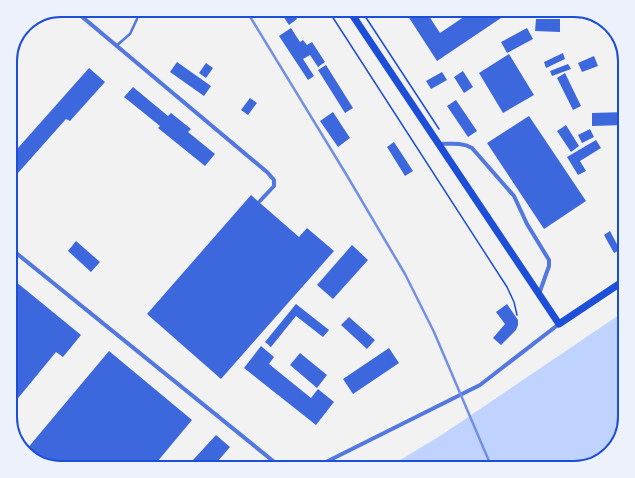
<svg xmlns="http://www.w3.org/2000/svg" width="635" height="478" viewBox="0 0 635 478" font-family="Rubik,sans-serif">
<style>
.water{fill:#bfd3fe}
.building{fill:#3d67dc}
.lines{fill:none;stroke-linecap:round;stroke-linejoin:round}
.path{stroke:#1d4ed8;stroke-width:1.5}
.service{stroke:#5277de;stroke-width:2.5}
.minor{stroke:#5277de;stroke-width:4}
.secondary{stroke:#1d4ed8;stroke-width:7}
.rail{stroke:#7290e2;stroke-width:2.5}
.rim{fill:none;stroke:#1d4ed8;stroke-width:2}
</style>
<rect width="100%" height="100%" fill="#f2f2f2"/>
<!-- water -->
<path class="water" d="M625 311V417L614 448 596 463 574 468H387L443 434Z"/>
<!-- building -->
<path class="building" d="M279 10H291L297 19 289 25Z
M404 10H425L440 33 474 10H505L507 14 437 61Z
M536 19H560V32L535 31Z
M291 28 300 42 303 40 307 45 312 42 325 62 318 67 310 55 303 59 314 76 308 80 279 36Z
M527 28 533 39 507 53 501 42Z
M563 53 565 59 546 68 544 62Z
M509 54 534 95 503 113 479 73Z
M594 56 598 66 582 72 578 63Z
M177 62 211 86 204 96 170 72Z
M206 63 213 68 206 78 199 73Z
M568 64 571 69 552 76 550 71Z
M326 65 353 108 345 113 318 70Z
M89 68 105 82 70 121 66 119 10 182V157Z
M463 71 473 87 464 93 454 77Z
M442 72 447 80 431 89 426 81Z
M565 73 581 106 573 110 557 78Z
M133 87 168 116 171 113 191 129 188 132 215 154 205 166 158 128 160 126 124 97Z
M250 98 257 103 248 115 241 110Z
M456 100 477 131 468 137 447 106Z
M333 112 350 138 338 147 320 121Z
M625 112V125L592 126V113Z
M529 116 586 201 544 229 487 143Z
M566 125 579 146 571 152 557 131Z
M590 129 594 137 582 143 578 135Z
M596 140 601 148 580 161 586 171 578 175 567 157Z
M394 142 413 171 405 176 387 147Z
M251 195 299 237 307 228 334 251 221 379 147 314Z
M610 231 620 250 614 253 604 235Z
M76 241 100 262 91 272 68 251Z
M352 245 368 260 333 299 317 285Z
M10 277 81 335 63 357 56 352 10 408Z
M296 304 329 330 323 337 296 316 271 347 265 342Z
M507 304 518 320V325L516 330 501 345 493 338 505 324 496 312Z
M349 317 375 340 367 349 341 325Z
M261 346 274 357 269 364 311 398 318 389 334 402 316 425 244 368Z
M389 348 399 363 353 394 343 379Z
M109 351 192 420 152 468H61L30 457 26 450Z
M300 353 327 375 317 388 290 365Z
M216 435 230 447 212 468H202L193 460Z"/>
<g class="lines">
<!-- path -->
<path class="path" d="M328 10 507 287 514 302 517 315
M361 10 439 129"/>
<!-- service -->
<path class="service" d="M116 46 130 34 137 19"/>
<!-- minor -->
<path class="minor" d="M74 10 267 172 274 180V186L260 201
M439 144C450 144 462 142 472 148L514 196 527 224 549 260V266L539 294
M10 248 278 465 286 468
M314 468 480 385 559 324"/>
<!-- secondary -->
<path class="secondary" d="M349 10 559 324 625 280"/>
<!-- rail -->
<path class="rail" d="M246 10 346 174 405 274 434 332 492 468"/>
</g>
<!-- crop -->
<path d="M0 0H635V478H0ZM61 17H574A44 44 0 0 1 618 61V417A44 44 0 0 1 574 461H61A44 44 0 0 1 17 417V61A44 44 0 0 1 61 17Z" fill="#edf1fc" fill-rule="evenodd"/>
<path class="rim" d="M61 17H574A44 44 0 0 1 618 61V417A44 44 0 0 1 574 461H61A44 44 0 0 1 17 417V61A44 44 0 0 1 61 17Z"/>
</svg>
